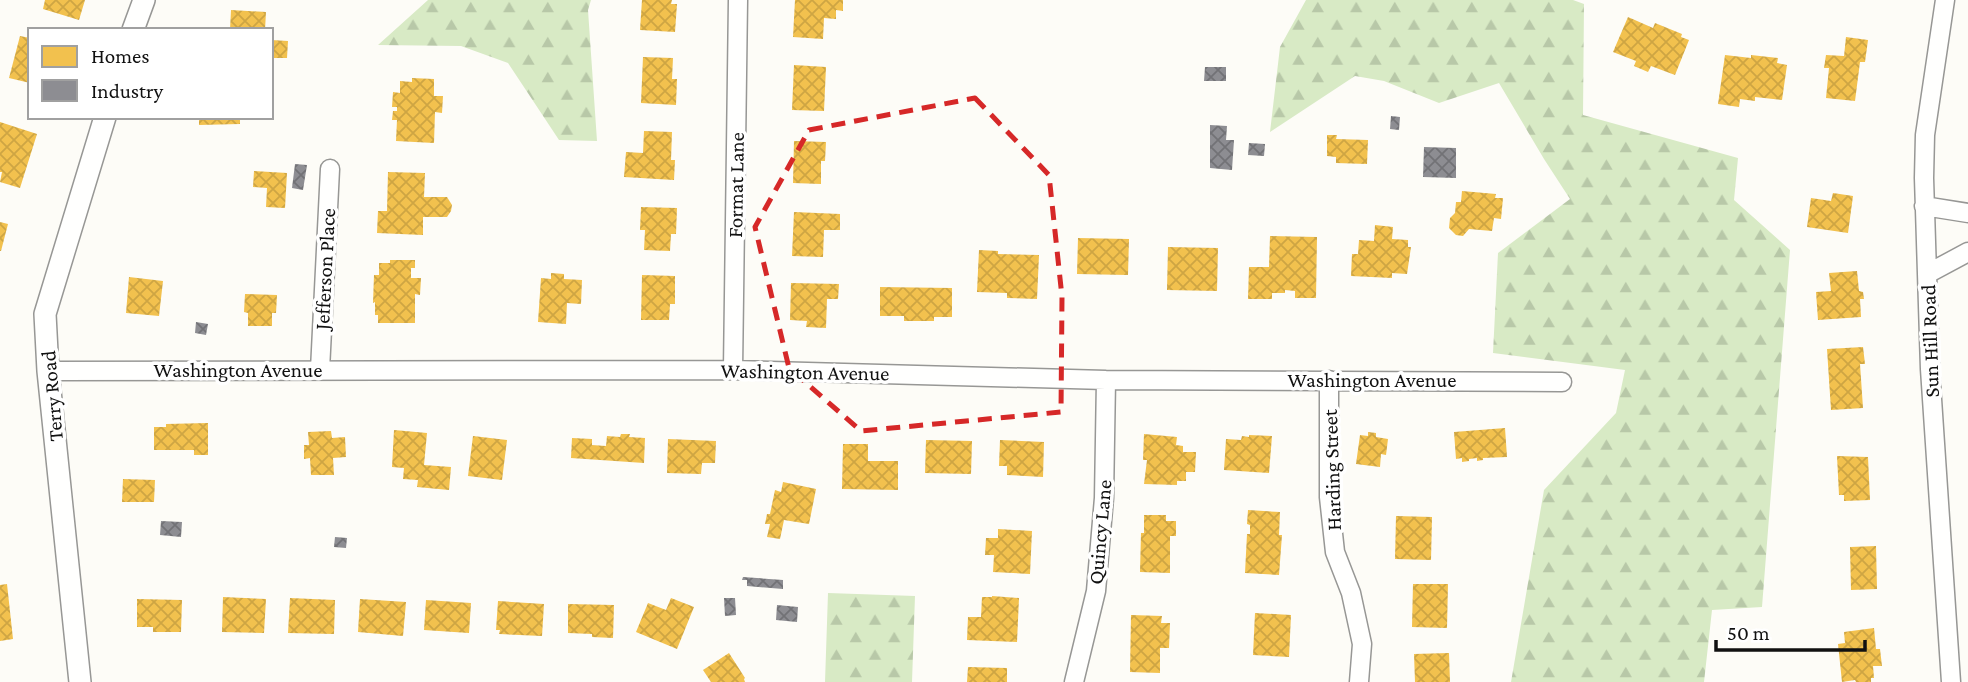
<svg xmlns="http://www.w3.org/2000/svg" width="1968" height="682" viewBox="0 0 1968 682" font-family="'Crimson Pro',serif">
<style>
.forest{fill:url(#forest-firs)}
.homes{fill:url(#homes-cross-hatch)}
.industry{fill:url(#industry-cross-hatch)}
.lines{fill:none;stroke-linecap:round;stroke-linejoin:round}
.minor-casing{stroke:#979795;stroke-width:21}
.tertiary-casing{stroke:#979795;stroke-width:24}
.minor{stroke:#fffffe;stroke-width:18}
.tertiary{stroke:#fffffe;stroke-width:21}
.marked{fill:none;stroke:#d62828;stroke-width:5;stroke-dasharray:14 9;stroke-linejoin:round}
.labels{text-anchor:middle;stroke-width:7;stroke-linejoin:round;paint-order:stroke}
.street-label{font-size:21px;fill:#111;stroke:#fff}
</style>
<defs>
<pattern id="forest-firs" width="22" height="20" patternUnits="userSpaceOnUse" patternTransform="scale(1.75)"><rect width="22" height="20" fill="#d8eac5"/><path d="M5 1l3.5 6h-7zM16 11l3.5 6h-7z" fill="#b8c8a8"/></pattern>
<pattern id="homes-cross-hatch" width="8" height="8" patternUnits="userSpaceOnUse" patternTransform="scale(1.75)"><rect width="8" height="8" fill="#f2c14e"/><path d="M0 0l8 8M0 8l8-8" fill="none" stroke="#cea543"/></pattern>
<pattern id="industry-cross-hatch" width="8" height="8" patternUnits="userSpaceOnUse" patternTransform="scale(1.75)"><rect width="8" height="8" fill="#8d8d92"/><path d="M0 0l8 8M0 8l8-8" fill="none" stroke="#727276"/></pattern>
</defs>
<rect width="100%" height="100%" fill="#fdfcf7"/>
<!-- forest -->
<path class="forest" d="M428 0H591L588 10 597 141 559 140 508 63 461 46 378 45Z
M1306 0H1573L1584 4 1583 115 1738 158 1734 200 1790 250 1762 607 1712 610 1704 682H1511L1544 490 1616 413 1625 370 1493 353 1498 253 1570 199 1544 159 1499 83 1439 103 1384 81 1355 76 1270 132 1280 47Z
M828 593 915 596 912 682H825Z"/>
<!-- homes -->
<path class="homes" d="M45 0H85L79 20 43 9Z
M642 0H672L671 4H677L675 32 640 30Z
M795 0H843V11L836 10V19L824 18 823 39 793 37Z
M231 10 266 12 265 30H230Z
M1628 17 1653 28 1655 23 1682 34 1681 37 1689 40 1675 75 1651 66 1648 72 1634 66 1636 61 1613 52Z
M20 36 30 38V83L9 78Z
M1846 37 1868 40 1865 62H1860L1855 101 1826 98 1829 68H1824L1826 55 1844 56Z
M271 40 288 41 287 58H271Z
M1725 55 1751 58V55L1778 58 1777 63 1787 65 1782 100 1755 97V101L1740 99 1739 107 1718 104Z
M643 57 673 58 672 79H677L676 105 641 103Z
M794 65 826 67 824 111 792 110Z
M412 78 434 79V96H443L442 113 435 112 434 143 396 141 397 120H392L393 111H397V107H392L393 92 400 93V81L412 82Z
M199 117H240V124L199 125Z
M0 122 37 134 20 188 0 182 2 172H0Z
M644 131 672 132 671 160H675L674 180 624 177 626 152 643 153Z
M1327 135H1337L1336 139 1368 140 1367 164 1336 163V157L1327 156Z
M794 141 826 142 825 161H821V184L793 183Z
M254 171 287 173 285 208 266 207 267 188 253 187Z
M388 172 425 173 424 197H447L452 205 451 211 447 217H423V235L377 233 378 211H387Z
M1462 191 1496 194 1495 198H1503L1501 219 1494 218 1492 231 1469 229 1463 236 1456 235 1449 228 1450 218 1455 213 1456 202H1461Z
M1833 193 1853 196 1848 233 1807 227 1811 198 1831 201Z
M641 207 677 208 676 234H671L670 251 644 250 645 230H640Z
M794 212 840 214V230H824L823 257 792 256Z
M0 222 8 224 1 251H0Z
M1375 225 1393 227 1392 239 1408 240V247H1411L1407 274 1392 273V278L1351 276 1352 254H1358L1359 240 1374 241Z
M1270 236 1317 237 1316 298H1295V291L1285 290V293H1272V299H1248L1249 267H1269Z
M1078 238 1129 239 1128 275 1077 274Z
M1168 247 1218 248 1217 291 1167 290Z
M979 250 998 251V254L1039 255 1037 299 1007 298V293L977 292Z
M390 260H415V268H411V278H421L420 295 415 294V323H378V315H375V302L373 303 374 275H379V263H390Z
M1857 271 1859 291 1863 292 1864 299H1860L1861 317 1818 320 1816 292 1831 291 1829 273Z
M551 273 564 274V279L582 280 581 304 567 303 566 324 538 322 541 278 551 279Z
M642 275 675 276V304H670L669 320H641Z
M129 277 163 281 159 316 126 313Z
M791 283 839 284 838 299H827L826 328 806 327 807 321 790 320Z
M880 287 952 288V317H934V321H904V316H880Z
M245 294 277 295 276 313H272V326H248V313L244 312Z
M1863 347 1865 364H1860L1863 408 1831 410 1827 349Z
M208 423V455H194V450H154V427H166V424Z
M1505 428 1507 457 1483 458V460L1477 461V458L1469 459V461L1462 462V458L1456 459 1454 432Z
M394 430 427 433 424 465 451 467 449 490 417 487 418 480 403 479 404 468 392 467Z
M331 431 332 438 345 437 346 457 333 458 334 475H311L310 458 304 459V445H309L308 432Z
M1368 432 1376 433V437L1388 439 1386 455 1381 454 1380 467 1356 464 1360 435 1368 436Z
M621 434H630L629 437 645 438 644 463 571 458 572 438 592 439V445L606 446 607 436 620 437Z
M1144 434 1177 437 1176 445 1183 446V452H1196L1195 472H1186V481H1177V485L1144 484 1147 460H1143Z
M1249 435 1272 436 1269 473 1224 470 1226 439 1241 440 1242 436 1249 437Z
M473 436 507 440 502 480 468 476Z
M668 439 716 441 715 463H702L701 474 667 473Z
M926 440 972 441 971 474 925 473Z
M1000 440 1044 442 1043 477 1007 475V466H999Z
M843 444H868V461H898V490L842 489Z
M1837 456 1868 457 1870 500 1844 501V495H1839Z
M123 479 155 480 154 502H122Z
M783 482 816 489 809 524 784 520 780 539 767 537 770 524H765L767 514H770L775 490 781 492Z
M1248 510 1280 512 1279 535H1282L1279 575 1245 573 1247 534H1250V525L1247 524Z
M1144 515H1166V521H1176V536H1170V573L1140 572 1141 533H1144Z
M1396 516 1432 517 1431 560 1395 559Z
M998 529 1032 531 1030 574 993 572 994 555H985L986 538H998Z
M1876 546 1877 589 1851 590 1850 547Z
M7 584 13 639 0 641V585Z
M1413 584H1448L1447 628 1412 627Z
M992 596 1019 598 1017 642 967 640 968 617H981L982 597H992Z
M223 597 266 599 264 633 222 632Z
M290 598 335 600 334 634 288 633Z
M671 598 694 607 677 649 636 632 648 603 666 610Z
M137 599 182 600 181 632H153V627H137Z
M360 599 406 602 403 636 358 632Z
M426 600 471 603 469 633 424 630Z
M498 601 544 604 542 636 499 634 500 630H496Z
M568 604 614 605 613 638 592 637V634L568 633Z
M1255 613 1291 615 1289 657 1253 655Z
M1131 615 1162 616 1161 623H1170L1169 648H1160V673L1130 672Z
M1874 628 1876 649H1880L1882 666H1873L1874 678H1871V682H1856L1855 680 1842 682 1838 644 1845 643 1844 632Z
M729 653 745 678 744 679 745 682H711L703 670Z
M1449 653 1450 682H1415L1414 654Z
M968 667 1007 668V682H967Z"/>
<!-- industry -->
<path class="industry" d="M1205 67H1226V81H1204Z
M1391 116 1400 117 1399 130 1390 129Z
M1210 125 1227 126 1226 140H1234L1232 170 1210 168Z
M1249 143 1265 144 1264 156 1248 155Z
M1424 147 1456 148V178L1423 177Z
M295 164 307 165 303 190 292 188Z
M196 322 208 324 206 335 195 333Z
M161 521 182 522 181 537 160 535Z
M335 537 347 538 346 548 334 547Z
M743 577 783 580V589L747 586V580H742Z
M724 598H735L736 615 725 616Z
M777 605 798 607 797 622 776 620Z"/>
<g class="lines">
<!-- minor casing -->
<g class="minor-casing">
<path id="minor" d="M1945 0 1925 135 1924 178 1930 369 1951 682
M1924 206 1968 213
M1927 274 1968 252
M320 370 330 169
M733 370 738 0
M48 371 733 370 1106 380 1562 382
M1329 380V497L1335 552 1351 593 1362 644 1359 682
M1074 682 1096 591 1104 498 1106 380"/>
</g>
<!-- tertiary casing -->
<g class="tertiary-casing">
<path id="tertiary" d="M133 30 144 0
M80 682 48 371 45 314 105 117"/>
</g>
<!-- minor -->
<use href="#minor" class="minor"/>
<!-- tertiary -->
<use href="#tertiary" class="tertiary"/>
</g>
<!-- marked area -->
<path class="marked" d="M975 98 1049 175 1062 297 1061 412 861 431 789 368 755 227 809 130Z"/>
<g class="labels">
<!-- street labels -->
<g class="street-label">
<text transform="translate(736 185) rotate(-89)" y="7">Format Lane</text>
<text transform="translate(325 269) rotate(-87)" y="7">Jefferson Place</text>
<text transform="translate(1930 341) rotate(-92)" y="7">Sun Hill Road</text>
<text x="238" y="377">Washington Avenue</text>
<text transform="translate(805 372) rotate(1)" y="7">Washington Avenue</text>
<text x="1372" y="387">Washington Avenue</text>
<text transform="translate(52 396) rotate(-95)" y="7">Terry Road</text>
<text transform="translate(1332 470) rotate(-92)" y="7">Harding Street</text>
<text transform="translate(1100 532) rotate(-85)" y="7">Quincy Lane</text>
</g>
</g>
<!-- legend -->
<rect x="28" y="28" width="245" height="91" fill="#ffffff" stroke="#a0a0a0" stroke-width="2"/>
<rect x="42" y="46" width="35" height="21" fill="#f2c14e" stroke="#a0a0a0" stroke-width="2"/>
<text x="91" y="63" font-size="21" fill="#111111">Homes</text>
<rect x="42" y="80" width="35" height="21" fill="#8d8d92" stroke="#a0a0a0" stroke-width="2"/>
<text x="91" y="98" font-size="21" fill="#111111">Industry</text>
<!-- scale -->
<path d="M1716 640v10h149v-10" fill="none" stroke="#111111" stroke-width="3.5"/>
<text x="1727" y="640" font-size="21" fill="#111111" stroke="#ffffff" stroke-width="5" paint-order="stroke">50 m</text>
</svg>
